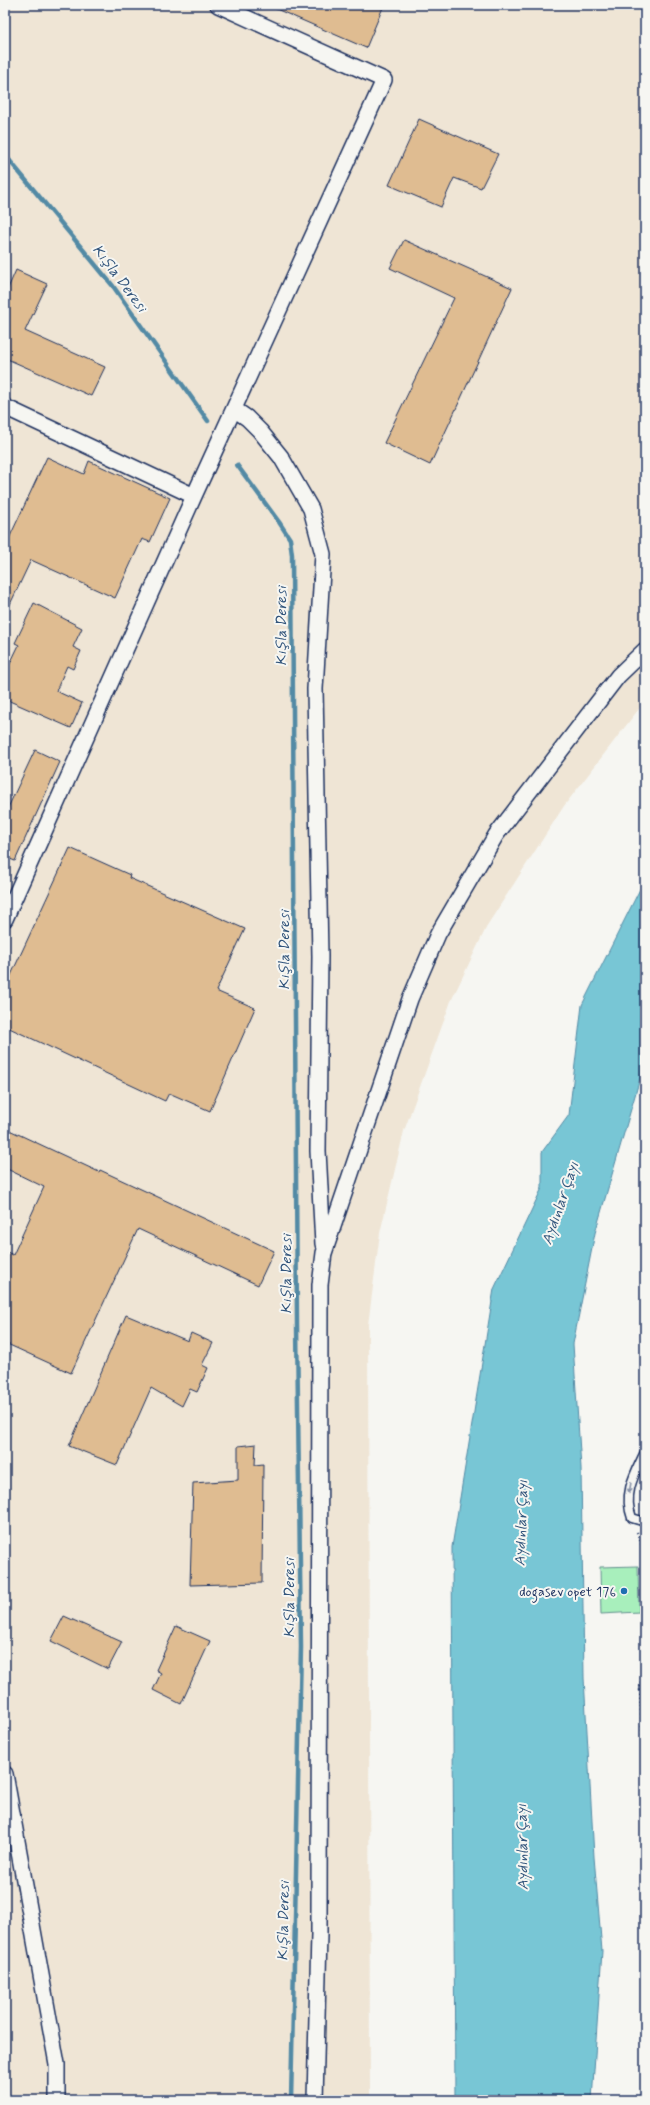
<svg xmlns="http://www.w3.org/2000/svg" width="650" height="2105" viewBox="0 0 650 2105" font-family="Mynerve,sans-serif">
<style>
.built{fill:#efe5d5}
.green{fill:#a8efbc;stroke:#628f8d}
.water{fill:#78c6d5;stroke:#538aa5}
.lines{fill:none;stroke-linecap:round;stroke-linejoin:round}
.stream{stroke:#538aa5;stroke-width:4.5}
.building{fill:#dfbc91;stroke:#1b2f5e}
.service-casing{stroke:#1b2f5e;stroke-width:11}
.minor-casing{stroke:#1b2f5e;stroke-width:18}
.path{stroke:#1b2f5e;stroke-width:2.5;stroke-dasharray:1 3;stroke-linecap:butt}
.service{stroke:#f6f6f2;stroke-width:8}
.minor{stroke:#f6f6f2;stroke-width:15}
.oneway{fill:#8892a8}
.poi-dot{fill:#1f6fb2;stroke:#f6f6f2;stroke-width:1.5}
.labels{text-anchor:middle;stroke-width:4;stroke-linejoin:round;paint-order:stroke}
.poi-label{font-size:14px;fill:#1b2f5e;stroke:#f6f6f2;text-anchor:end}
.water-label{font-size:15px;font-style:italic;fill:#32557c;stroke:#f6f6f2}
</style>
<rect width="100%" height="100%" fill="#f6f6f2"/>
<filter id="ink" filterUnits="userSpaceOnUse"><feTurbulence type="fractalNoise" baseFrequency=".025" numOctaves="2"/><feDisplacementMap in="SourceGraphic" scale="8" xChannelSelector="R" yChannelSelector="G"/><feConvolveMatrix kernelMatrix="1 2 1 2 8 2 1 2 1" color-interpolation-filters="sRGB"/></filter>
<g filter="url(#ink)">
<!-- built -->
<path class="built" d="M5 5H645V701L564 806 488 924 451 1001 404 1131 380 1233 368 1325 370 2100H5Z"/>
<!-- green -->
<path class="green" d="M638 1566 639 1612 601 1614 600 1567Z"/>
<!-- water -->
<path class="water" d="M645 879V1061L595 1233 573 1344 581 1468 584 1678 594 1857 602 1951 592 2100H455L452 1547 494 1289 542 1188V1152L569 1115 582 1005Z"/>
<g class="lines">
<!-- stream -->
<path class="stream" d="M5 155 113 286 208 421
M237 465 279 522 290 539 292 555 297 1325 301 1647 291 2100"/>
</g>
<!-- building -->
<path class="building" d="M267 5H384L366 48Z
M419 119 498 154 481 188 454 178 441 207 389 185Z
M404 240 512 288 430 465 384 443 454 298 390 268Z
M16 270 47 284 25 331 105 367 91 396 5 358V295Z
M47 457 84 474 89 461 170 498 150 542 142 539 115 598 31 560 5 615V547Z
M34 603 82 628 73 647 81 651 73 669 67 666 56 691 82 703 71 728 5 699V674L19 645 15 643Z
M35 750 60 762 15 861 5 857V814Z
M70 848 130 875 129 878 245 929 216 991 255 1008 210 1111 169 1093 165 1101 5 1026V988Z
M5 1128 99 1172 100 1170 274 1251 258 1285 138 1229 71 1373 5 1343V1251L13 1255 44 1187 5 1168Z
M126 1315 188 1341 191 1333 213 1343 202 1365 208 1368 197 1392 190 1389 182 1406 151 1388 117 1465 69 1446Z
M256 1444 255 1465 263 1464 262 1583 190 1585 193 1483 238 1480V1446Z
M64 1616 122 1642 108 1669 51 1641Z
M176 1626 210 1641 181 1704 153 1690 161 1673 156 1670Z"/>
<g class="lines">
<!-- service casing -->
<g class="service-casing">
<path id="service" d="M645 1452C634 1475 623 1494 632 1518L645 1522"/>
</g>
<!-- minor casing -->
<g class="minor-casing">
<path id="minor" d="M5 407 194 496
M234 409 247 418 260 431 281 457 311 509 323 554 315 689 320 956 318 1151 323 1244
M5 919 194 496 384 80 218 5
M5 1774 57 2064V2100
M315 2100 319 1934 320 1285 324 1253 410 999 438 934 496 835 618 676 645 650"/>
</g>
<!-- path -->
<path class="path" d="M637 1532 645 1553
M645 1646 640 1690 645 1780"/>
<!-- service -->
<use href="#service" class="service"/>
<!-- minor -->
<use href="#minor" class="minor"/>
</g>
<!-- one-way arrows -->
<defs><path id="oneway-solid" d="M-6-.8H1V-3.2L6.5 0L1 3.2V.8H-6Z"/></defs>
<use class="oneway" href="#oneway-solid" transform="translate(630 1488) rotate(100)"/>
</g>
<!-- markers -->
<circle class="poi-dot" cx="624" cy="1591" r="4"/>
<g class="labels">
<!-- poi labels -->
<g class="poi-label">
<text x="616" y="1596">dogasev opet 176</text>
</g>
<!-- water labels -->
<g class="water-label">
<text transform="translate(120 278) rotate(53)" y="5">Kışla Deresi</text>
<text transform="translate(281 626) rotate(-90)" y="5">Kışla Deresi</text>
<text transform="translate(284 950) rotate(-90)" y="5">Kışla Deresi</text>
<text transform="translate(560 1203) rotate(-71)" y="5">Aydınlar Çayı</text>
<text transform="translate(286 1274) rotate(-90)" y="5">Kışla Deresi</text>
<text transform="translate(521 1523) rotate(-88)" y="5">Aydınlar Çayı</text>
<text transform="translate(289 1598) rotate(-90)" y="5">Kışla Deresi</text>
<text transform="translate(522 1847) rotate(-91)" y="5">Aydınlar Çayı</text>
<text transform="translate(283 1921) rotate(-89)" y="5">Kışla Deresi</text>
</g>
</g>
<!-- margin -->
<rect width="650" height="2105" fill="none" stroke="#f6f6f2" stroke-width="20"/>
<rect x="10" y="10" width="630" height="2085" fill="none" stroke="#1b2f5e" stroke-width="1.5" filter="url(#ink)"/>
</svg>
